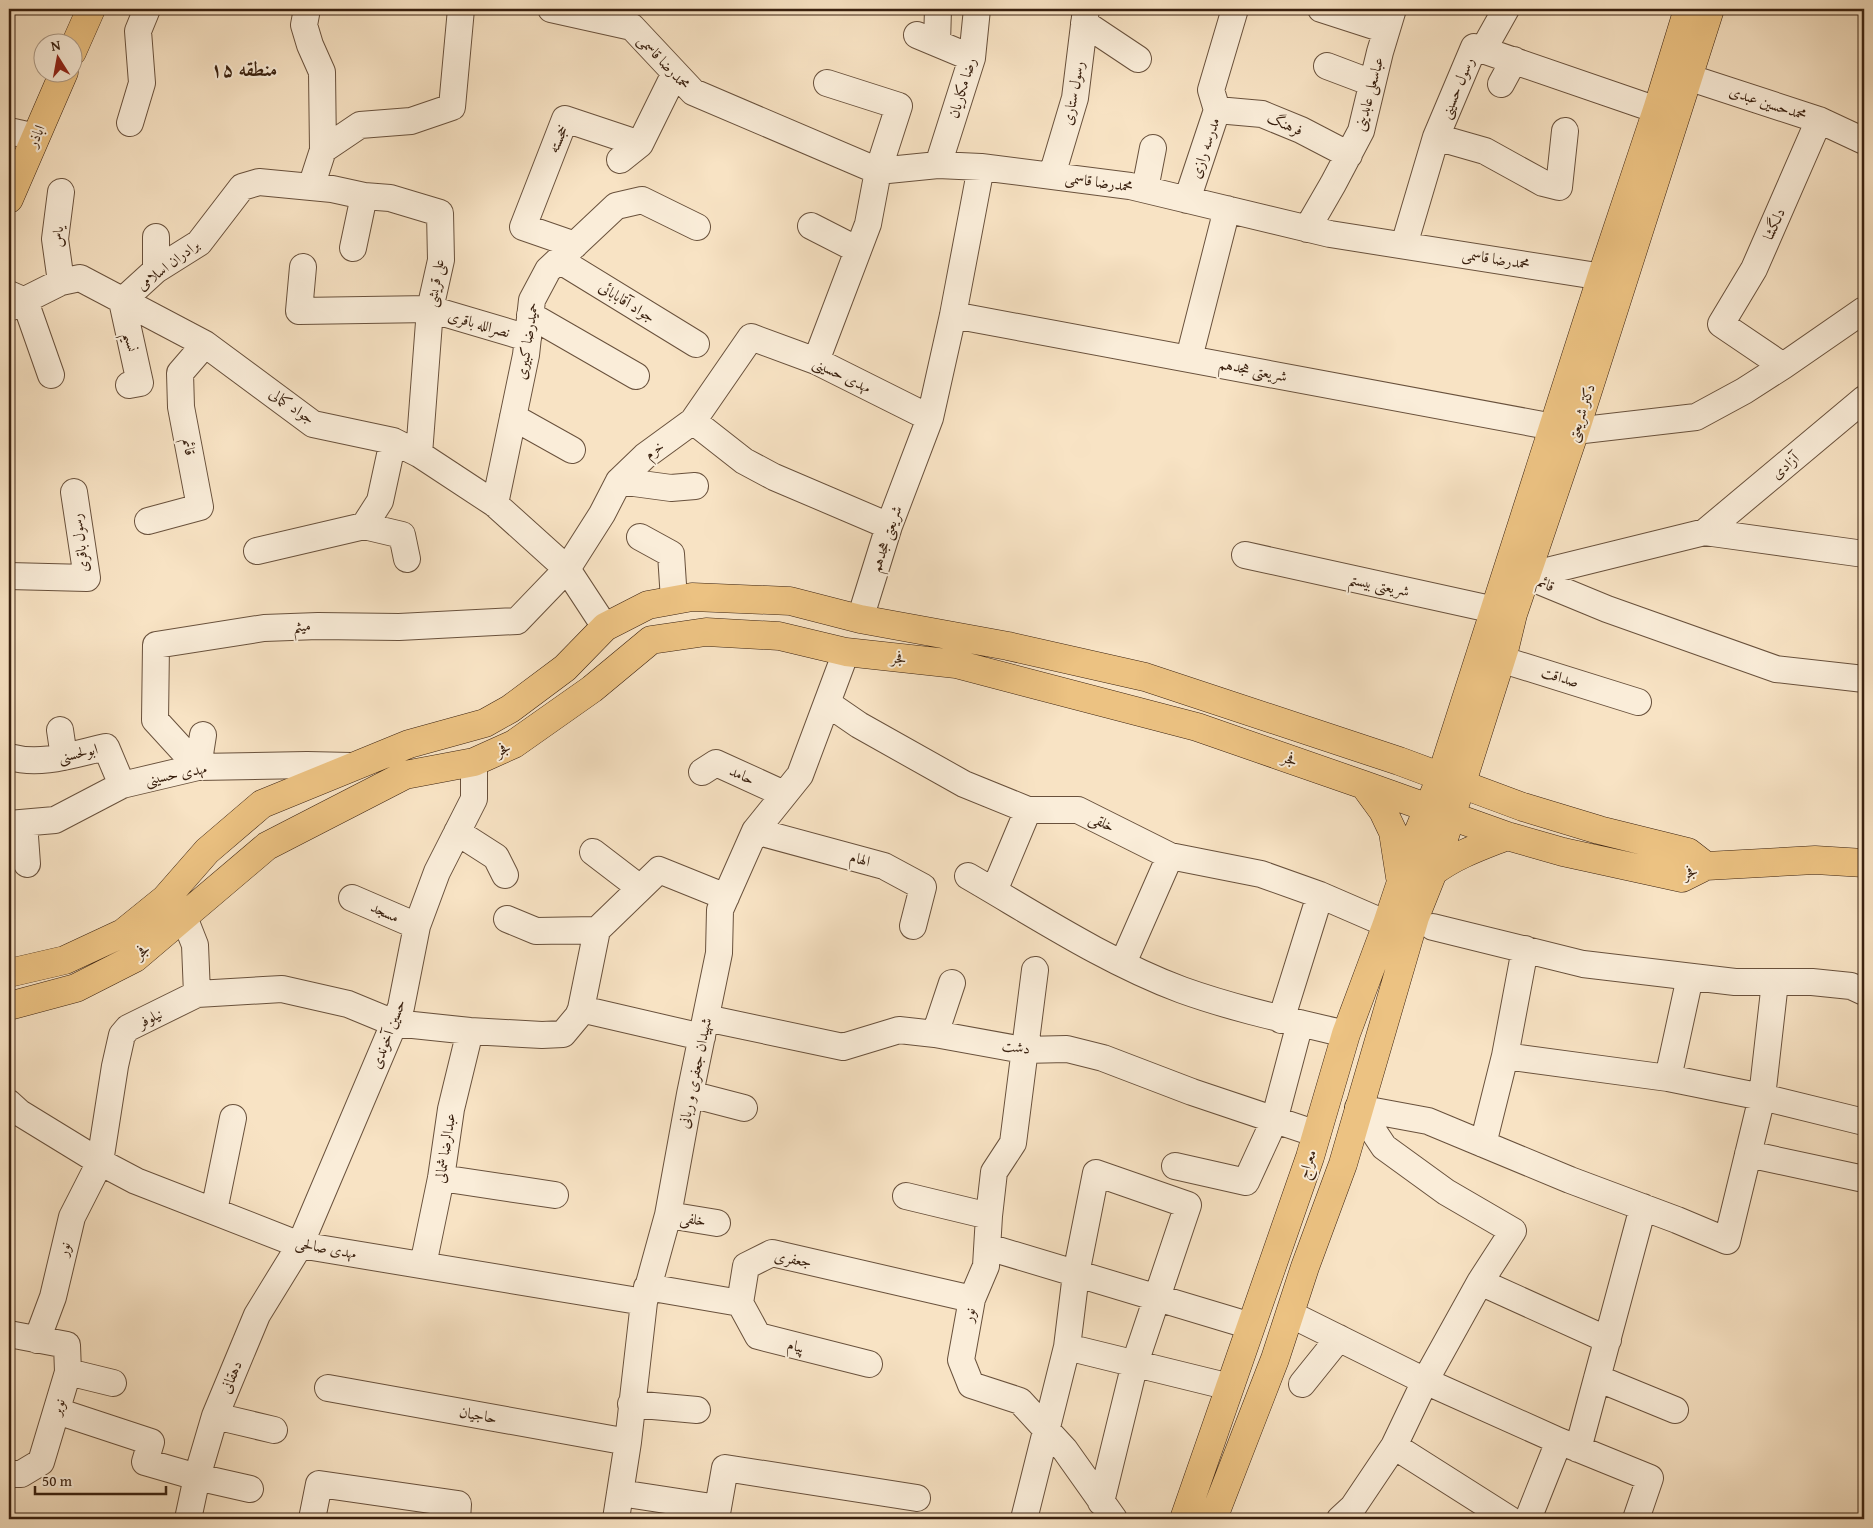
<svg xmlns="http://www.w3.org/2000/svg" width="1873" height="1528" viewBox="0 0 1873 1528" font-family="'Gentium Book Plus',Amiri,serif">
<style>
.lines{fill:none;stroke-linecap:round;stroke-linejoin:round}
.minor-casing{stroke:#69513c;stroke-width:28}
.major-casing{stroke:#39200f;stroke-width:29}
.minor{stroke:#faedd9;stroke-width:26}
.major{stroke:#ecc282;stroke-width:28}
.labels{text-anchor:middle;stroke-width:4;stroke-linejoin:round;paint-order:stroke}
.street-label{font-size:15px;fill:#39200f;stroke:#faedd9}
.district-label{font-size:20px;font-weight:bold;fill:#39200f;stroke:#faedd9}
</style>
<rect width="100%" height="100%" fill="#f8e3c4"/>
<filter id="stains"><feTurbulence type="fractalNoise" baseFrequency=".004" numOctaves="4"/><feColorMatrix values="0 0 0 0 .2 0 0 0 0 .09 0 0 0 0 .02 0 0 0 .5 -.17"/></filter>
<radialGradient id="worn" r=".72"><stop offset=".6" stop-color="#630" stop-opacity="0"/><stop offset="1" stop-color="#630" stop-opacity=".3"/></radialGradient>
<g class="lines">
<!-- minor casing -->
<g class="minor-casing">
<path id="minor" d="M307 9 304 25 310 45 322 72 323 150
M551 9 632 27
M1321 9 1386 30
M1084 23 1138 59
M632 27 693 92 878 171 938 165 981 167 1130 186 1330 234 1622 280
M917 35 972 58
M937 43 938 9
M1483 50 1506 9
M1327 66 1372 83
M1669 71 1819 120 1864 141
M1501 84 1514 60
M1217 110 1262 114 1301 130 1349 155
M1819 120 1754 269 1721 324 1783 366 1864 310
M130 123 142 83 138 31 147 9
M9 131 36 137
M1436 137 1485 151 1543 183 1559 187 1565 131
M620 160 640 144
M938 165 972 58 977 9
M1052 175 1075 98 1086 9
M311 187 323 150 360 125 411 121 452 107 461 9
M1145 189 1153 148
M61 192 55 239 61 282
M1187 200 1217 110 1211 90 1235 9
M811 226 858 250
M1307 229 1333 184 1361 131 1380 52 1393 9
M156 237V270
M575 245 523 227 565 119 640 144 675 73
M1404 245 1436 137 1474 47 1657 110 1676 113
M353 248 364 196
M559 260 696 344
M303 267 299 311 430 309 528 338
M9 294 25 301 51 375
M9 308 61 282 80 278 205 344 313 424 393 441 419 454 495 504 567 569 605 627
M530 315 636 376
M953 315 1575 431 1696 417 1744 391 1783 366
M1189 358 1227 209
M816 361 868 224 878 171 899 106 827 83
M129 385 140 383 122 301 156 270 199 243 242 187 259 182 332 189 364 196 390 198 440 213 441 260 430 309 419 454
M513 417 572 450
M693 421 744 461 774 477 889 526
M619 481 671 488 695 486
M495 504 526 355 532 300 548 270 616 206 642 200 697 227
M148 521 200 507 181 407 180 373 205 344
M364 526 402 535 407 559
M1705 532 1864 399
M640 537 671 554 674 600
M257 551 364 526 380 501 393 441
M1864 554 1705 532 1527 576 1607 609 1776 669 1864 679
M1245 555 1513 614
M9 576 87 578 74 492
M860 619 889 526 930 418 953 315 981 167
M1481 653 1638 702
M827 703 859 725 964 784 1028 810H1078L1170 856 1261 874 1320 895 1387 924
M60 730 64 757
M9 757C42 766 74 754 106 747L122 785
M198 767 155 720 156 645 264 628 318 626 399 627 517 621 567 569 602 514 619 481 645 456 693 421 751 337 816 361 930 418
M198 767 203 735
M702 772 716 763 784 794
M24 823 27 864
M9 824 55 820 122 785 198 767 307 765 352 766
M755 831 884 866 923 887 913 926
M457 832 496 857 505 875
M593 852 640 888
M968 876C1037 916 1107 962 1182 990 1235 1009 1291 1021 1346 1034
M994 891 1028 810
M352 898 417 926
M507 919 536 931 597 930
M1433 927 1583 964 1735 982H1812L1851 986 1864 992
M1123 963 1170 856
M1035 970 1013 1143 994 1172 989 1216 986 1266 972 1299 961 1360 971 1385 1020 1401 1065 1450 1114 1519
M197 994 282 989 348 1004 394 1023 470 1031 542 1035 563 1034 578 1016 581 1009 597 930 659 870 726 897
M581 1009 702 1037
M706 1018 843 1047 899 1030 935 1034 1023 1050 1067 1049 1103 1058 1192 1092 1317 1134
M1281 1020 1320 895
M935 1034 952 983
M1505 1056 1525 949
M1668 1078 1690 977
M690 1094 744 1108
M9 1103 20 1113 100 1162 136 1181 300 1245 644 1302
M1358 1108 1428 1121 1570 1180 1677 1220 1727 1241 1762 1097 1775 982
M1483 1144 1505 1056 1668 1078 1762 1097 1864 1122
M1748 1154 1864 1179
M1175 1166 1246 1182 1274 1121 1300 1023
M441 1178 555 1195
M906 1196 989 1216
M214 1211 233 1118
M668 1215 717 1223
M988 1247 1251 1326
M423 1265 441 1178 451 1109 470 1031
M1480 1282 1608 1340
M647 1287 740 1303 746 1266 772 1253 972 1299
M740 1303 758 1336 869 1364
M1290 1314 1425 1381 1559 1441 1650 1478 1636 1519
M9 1334 67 1345 68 1372 41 1462 21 1474H9
M37 1340 53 1297 72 1217 100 1162 115 1066 122 1035 128 1028 197 994 195 945 184 917
M1067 1347 1230 1387
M68 1372 113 1383
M1597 1378 1675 1410
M1302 1384 1339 1338
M328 1388 628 1442
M631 1404 697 1410
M57 1411 151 1442 145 1462 197 1477 250 1489
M215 1416 274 1430
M1394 1446 1509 1519
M1578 1449 1643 1207
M620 1493 718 1508
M188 1519 197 1477 215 1416 257 1315 300 1245 401 1007 417 926 437 872 474 799V762
M312 1519 319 1484 458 1504 457 1519
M616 1519 628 1442 644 1302 668 1215 690 1094 719 953 720 910 755 831 800 775 846 652
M716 1519 725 1468 917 1498
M1024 1519 1067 1347 1076 1274 1096 1173 1188 1205 1135 1363 1101 1502
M1340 1519 1353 1507 1394 1446 1425 1381 1480 1282 1513 1231 1446 1192 1384 1147 1358 1108
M1528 1519 1559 1441"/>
</g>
<!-- major casing -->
<g class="major-casing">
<path id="major" d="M72 52 91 9
M9 199 64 72
M1364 785 1383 811 1393 832 1400 877
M1433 872C1455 855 1482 846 1507 836
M9 973 65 960 123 933 165 899 207 851 262 804 409 744 485 723 510 709 565 668 605 627 648 605 692 597 790 601 860 619 1008 646 1145 677 1399 761 1523 807 1599 830 1688 852 1706 866
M9 1006 76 988 135 958 267 846 405 775 474 762 514 744 592 689 651 640 706 632 779 636 846 652 956 664 1197 727 1364 785 1507 836 1563 852 1682 878 1706 866 1815 860 1864 863
M1184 1519 1310 1157 1346 1034 1387 924 1415 840 1441 777 1602 275 1657 110 1688 9
M1213 1519 1275 1359 1305 1267 1343 1164 1415 917 1433 872 1451 817 1505 647 1513 614 1575 431 1710 9"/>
</g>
<!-- minor -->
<use href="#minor" class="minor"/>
<!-- major -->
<use href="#major" class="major"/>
</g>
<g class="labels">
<!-- street labels -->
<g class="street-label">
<text transform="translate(664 62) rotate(47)" y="5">محمدرضا قاسمی</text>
<text transform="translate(962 88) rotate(-73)" y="5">رضا مکاریان</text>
<text transform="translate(1457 88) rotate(-67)" y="5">رسول حسینی</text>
<text transform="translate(1073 93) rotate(-79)" y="5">رسول ستاری</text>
<text transform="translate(1369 94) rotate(-75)" y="5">عباسعلی عابدینی</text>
<text transform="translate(1768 103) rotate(18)" y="5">محمدحسین عبدی</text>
<text transform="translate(1285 124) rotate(23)" y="5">فرهنگ</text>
<text transform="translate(36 136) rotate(-66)" y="5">اباذر</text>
<text transform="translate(558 139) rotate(-67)" y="5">خجسته</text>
<text transform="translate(1205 148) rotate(-71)" y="5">مدرسه رازی</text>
<text transform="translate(1099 182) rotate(8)" y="5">محمدرضا قاسمی</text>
<text transform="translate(1774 224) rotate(-66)" y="5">دلگشا</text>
<text transform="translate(58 237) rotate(-90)" y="5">یاس</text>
<text transform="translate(1496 259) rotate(9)" y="5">محمدرضا قاسمی</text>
<text transform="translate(168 265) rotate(-37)" y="5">برادران اسلامی</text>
<text transform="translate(435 283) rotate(-80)" y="5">علی قریشی</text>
<text transform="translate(627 302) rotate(32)" y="5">جواد آقابابائی</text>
<text transform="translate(479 324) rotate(16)" y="5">نصرالله باقری</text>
<text transform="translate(527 341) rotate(-81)" y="5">حمیدرضا کبیری</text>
<text transform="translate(131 342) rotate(78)" y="5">نسیم</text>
<text transform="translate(1253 370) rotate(11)" y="5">شریعتی هجدهم</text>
<text transform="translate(842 375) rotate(26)" y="5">مهدی حسینی</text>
<text transform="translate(292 406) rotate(35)" y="5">جواد کمالی</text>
<text transform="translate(1581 413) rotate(-72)" y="5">دکتر شریعتی</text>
<text transform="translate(189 447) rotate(80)" y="5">قائم</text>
<text transform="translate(654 450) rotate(-37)" y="5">خرم</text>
<text transform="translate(1785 466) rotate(-40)" y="5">آزادی</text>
<text transform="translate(886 539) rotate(-71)" y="5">شریعتی هجدهم</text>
<text transform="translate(80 543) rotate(-97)" y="5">رسول باقری</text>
<text transform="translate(1546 584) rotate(23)" y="5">قائم</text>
<text transform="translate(1379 585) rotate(12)" y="5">شریعتی بیستم</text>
<text transform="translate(302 626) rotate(-3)" y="5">میثم</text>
<text transform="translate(899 658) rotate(6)" y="5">فجر</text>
<text transform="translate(1560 677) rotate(17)" y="5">صداقت</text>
<text transform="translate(503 749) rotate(-25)" y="5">فجر</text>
<text transform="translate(78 753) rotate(-13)" y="5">ابولحسنی</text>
<text transform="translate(1290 759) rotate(19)" y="5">فجر</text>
<text transform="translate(176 774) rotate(-11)" y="5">مهدی حسینی</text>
<text transform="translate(742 775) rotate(25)" y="5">حامد</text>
<text transform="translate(1102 822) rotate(26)" y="5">خلقی</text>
<text transform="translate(860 859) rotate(15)" y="5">الهام</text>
<text transform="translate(1690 872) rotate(-20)" y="5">فجر</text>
<text transform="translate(385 912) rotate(24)" y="5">مسجد</text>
<text transform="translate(142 951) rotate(-38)" y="5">فجر</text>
<text transform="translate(150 1018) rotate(-26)" y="5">نیلوفر</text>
<text transform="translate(388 1034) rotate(-69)" y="5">حسین آخوندی</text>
<text transform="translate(1016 1047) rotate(7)" y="5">دشت</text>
<text transform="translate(695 1073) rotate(-78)" y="5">شهیدان جعفری و ربانی</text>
<text transform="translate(445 1148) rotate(-81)" y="5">عبدالرضا شمالی</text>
<text transform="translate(1307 1164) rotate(-71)" y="5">معراج</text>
<text transform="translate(693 1219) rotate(9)" y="5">خلفی</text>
<text transform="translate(326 1248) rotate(11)" y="5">مهدی صالحی</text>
<text transform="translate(64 1249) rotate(-76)" y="5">نور</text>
<text transform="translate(793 1259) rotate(10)" y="5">جعفری</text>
<text transform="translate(969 1315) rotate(-80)" y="5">نور</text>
<text transform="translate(796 1346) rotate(14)" y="5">پیام</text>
<text transform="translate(231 1377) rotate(-67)" y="5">دهقانی</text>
<text transform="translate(58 1407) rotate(-74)" y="5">نوبر</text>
<text transform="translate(478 1415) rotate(10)" y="5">حاجیان</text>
</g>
<!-- district labels -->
<g class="district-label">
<text x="244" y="76">منطقه ۱۵</text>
</g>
</g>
<!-- margin -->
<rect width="1873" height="1528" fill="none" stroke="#f8e3c4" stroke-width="30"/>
<rect x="10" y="10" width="1853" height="1508" fill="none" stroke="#39200f" stroke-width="2.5"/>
<rect x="15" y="15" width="1843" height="1498" fill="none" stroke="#39200f"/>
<!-- north arrow -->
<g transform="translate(58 58) rotate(349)"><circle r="24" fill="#faedd9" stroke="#ad9b88"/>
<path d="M0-4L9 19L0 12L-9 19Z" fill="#8f2418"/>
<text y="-8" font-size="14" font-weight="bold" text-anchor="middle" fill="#39200f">N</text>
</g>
<!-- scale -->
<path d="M35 1486v8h131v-8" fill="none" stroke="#39200f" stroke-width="2.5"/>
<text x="42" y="1486" font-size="15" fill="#39200f" stroke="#faedd9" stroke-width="4" paint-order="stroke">50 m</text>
<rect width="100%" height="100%" filter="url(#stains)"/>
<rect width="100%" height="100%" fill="url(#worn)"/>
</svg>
